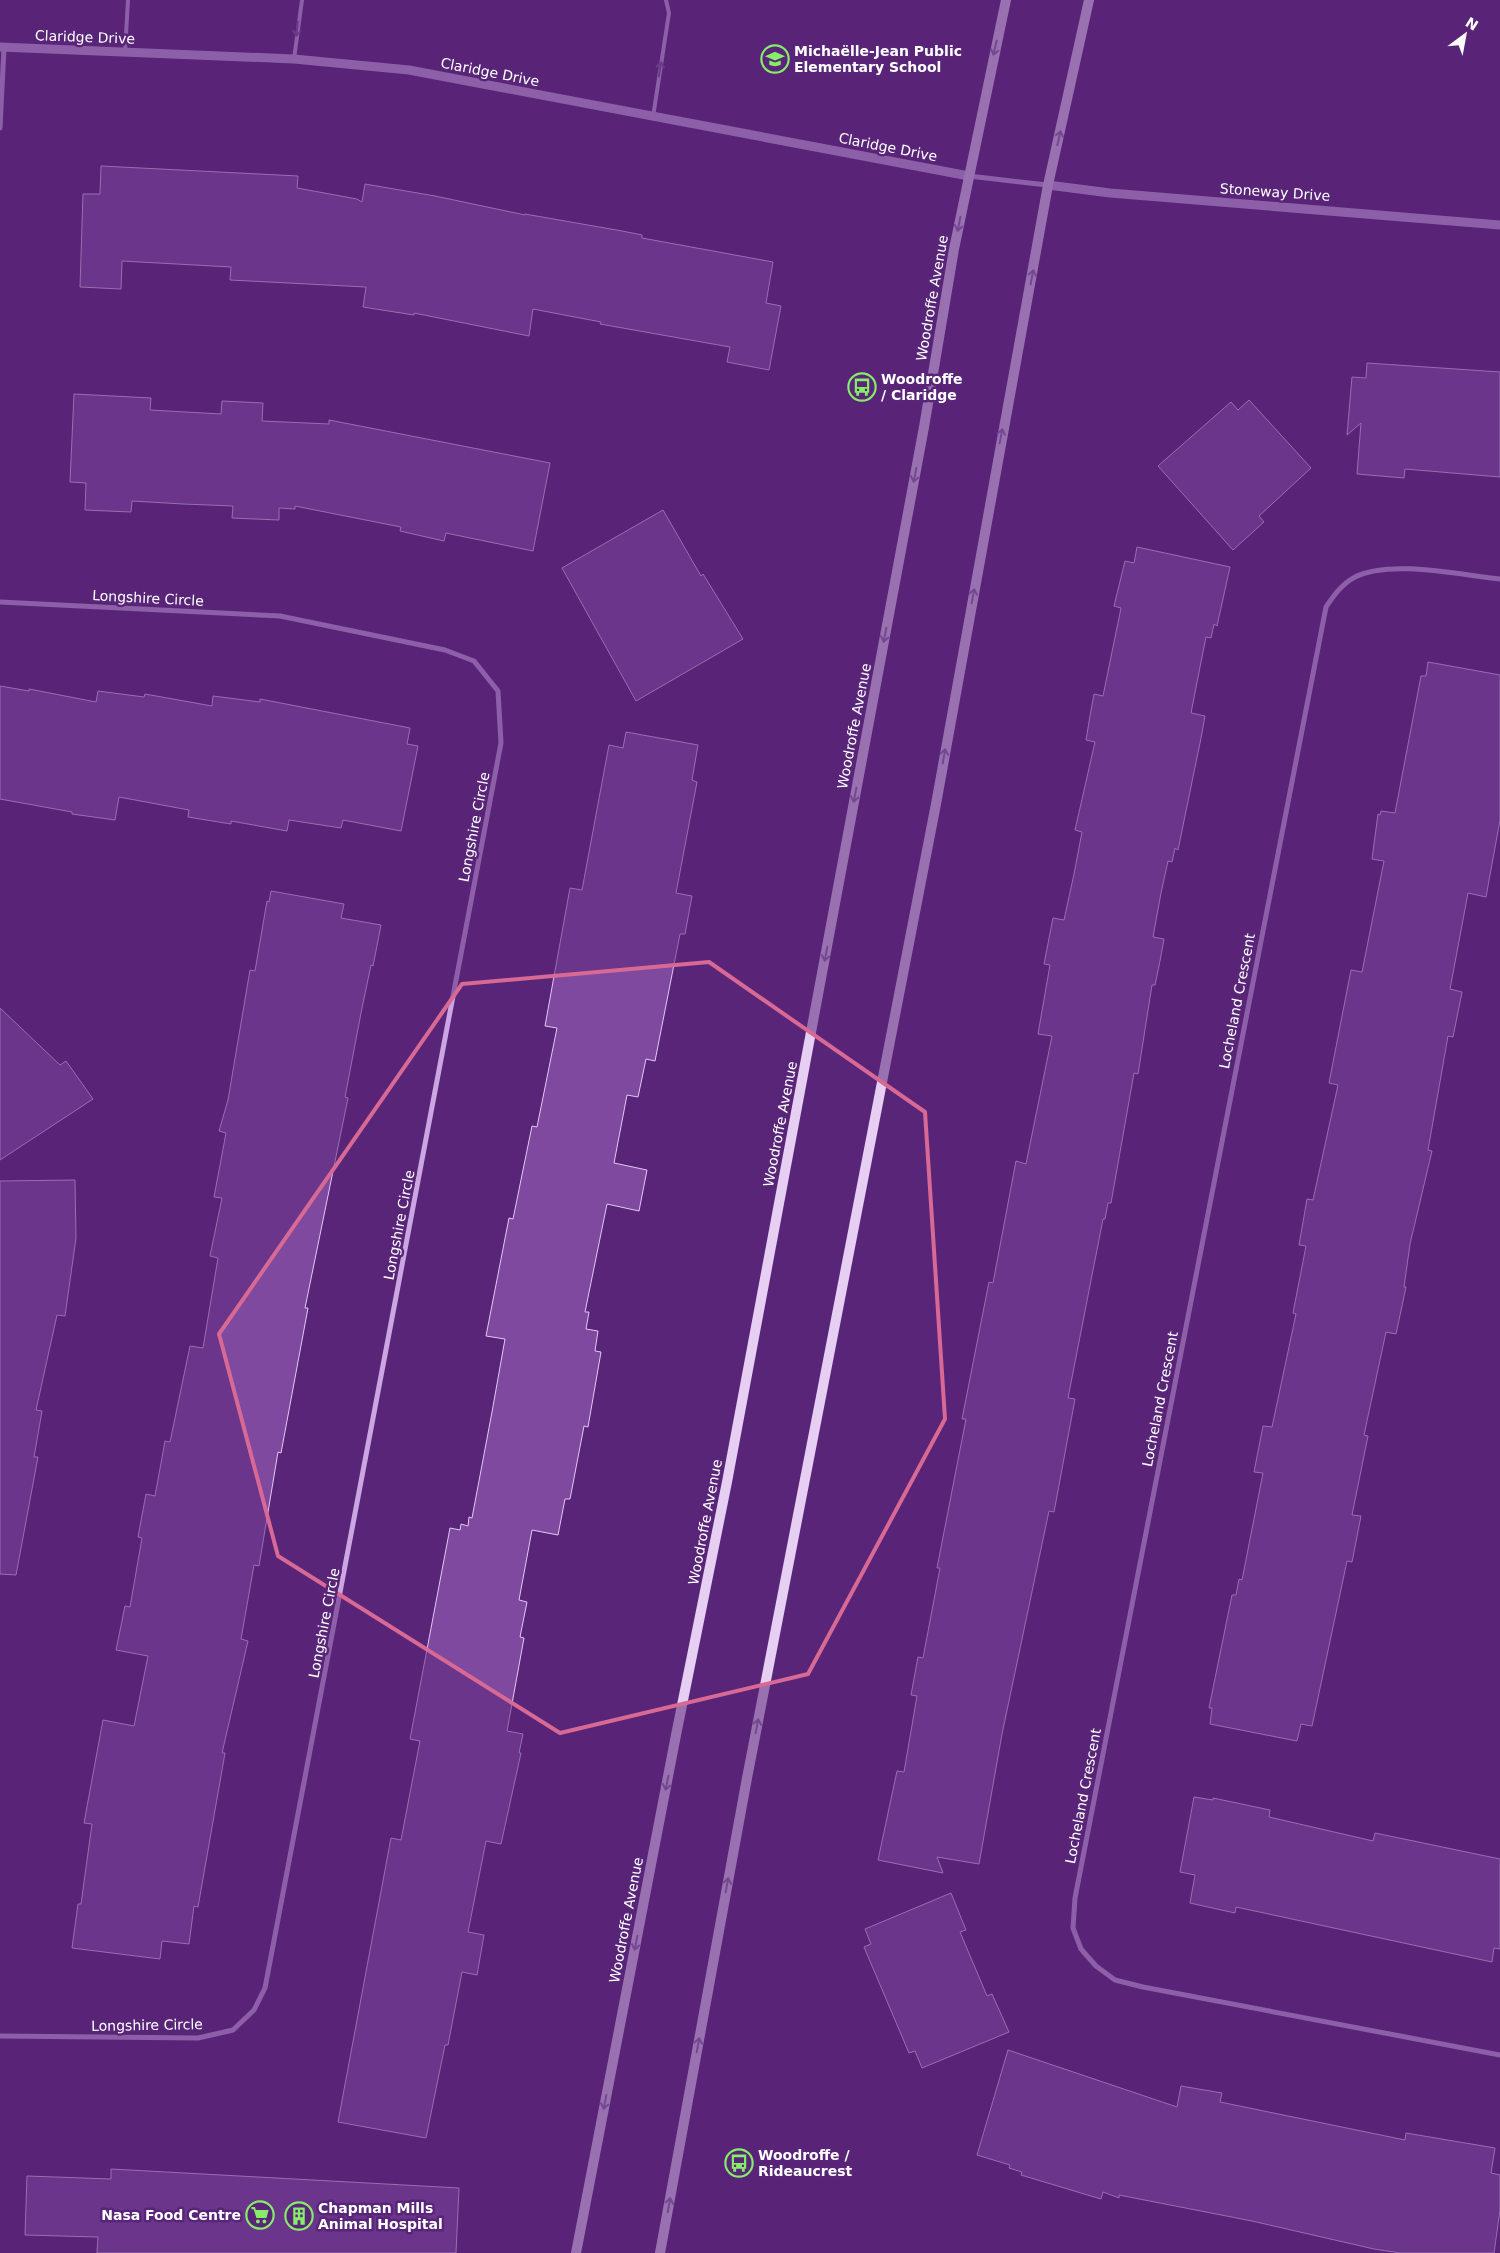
<svg xmlns="http://www.w3.org/2000/svg" width="1500" height="2253" viewBox="0 0 1500 2253" font-family="'DejaVu Sans',sans-serif">
<style>
.building{fill:#7e499f;stroke:#e2c9f3}
.lines{fill:none;stroke-linecap:round;stroke-linejoin:round}
.service{stroke:#cca6e3;stroke-width:4}
.minor{stroke:#cca6e3;stroke-width:5}
.tertiary{stroke:#cca6e3;stroke-width:9}
.secondary{stroke:#e6cff3;stroke-width:10}
.oneway{stroke:#81529d}
.oneway2{stroke:#9871af}
.marked{fill:none;stroke:#d76994;stroke-width:4;stroke-linejoin:round}
.labels{text-anchor:middle;stroke-width:5;stroke-linejoin:round;paint-order:stroke}
.street-label{font-size:14px;fill:#fff;stroke:#592578}
.poi-label{font-size:14px;font-weight:bold;fill:#fff;stroke:#592578;text-anchor:start}
</style>
<rect width="100%" height="100%" fill="#592578"/>
<!-- building -->
<path class="building" d="M101 166 298 176 297 188 357 199 362 202 365 184 435 196 525 215V214L622 231 642 235V238L773 262 766 303 781 306 769 370 727 362 730 347 600 324 601 322 533 309 529 336 414 313V315L363 307 366 287 230 280 231 267 122 261 121 289 80 287 83 194H100Z
M1367 363 1500 372V477L1405 469 1404 478 1357 474 1361 423 1347 435 1352 377 1366 378Z
M74 394 151 398 150 410 221 414 222 401 263 403 262 421 329 424V420L550 463 533 551 446 533 444 541 400 531 401 527 295 506V509L279 508V520L232 518 233 506 183 504 132 501 131 512 85 510 86 483 70 482Z
M1249 400 1311 468 1259 516 1264 522 1233 550 1158 466 1231 402 1238 410Z
M663 510 701 576 703 574 743 639 636 701 562 568Z
M1137 547 1230 567 1217 626 1214 624 1211 638 1206 637 1200 667 1191 713 1205 716 1201 738 1178 850 1175 848 1172 862 1168 861 1161 893 1153 937 1164 939 1160 961 1155 985H1152L1138 1074 1134 1073 1111 1203H1108L1105 1219H1103L1068 1398 1075 1399 1054 1512 1049 1511 1002 1734 979 1864 937 1857 943 1873 878 1860 897 1771 904 1772 917 1696 911 1695 918 1657 923 1658 940 1568H937L966 1419H962L989 1282 993 1283 1016 1161 1026 1164 1052 1036 1038 1034 1050 965 1044 964 1053 918 1064 920 1074 874 1082 832 1075 830 1095 742 1086 740 1090 716 1094 694 1103 696 1121 608 1114 606 1125 561 1134 563Z
M1428 662 1500 675V820L1486 897 1468 893 1450 989 1462 992 1453 1037 1448 1036 1428 1150 1432 1151 1410 1244 1404 1287H1406L1396 1334 1386 1332 1364 1435 1368 1436 1352 1515 1361 1516 1352 1562 1347 1561 1312 1726 1301 1724 1297 1741 1210 1724 1212 1708H1209L1232 1595H1236L1239 1579 1242 1580 1263 1473 1254 1472 1263 1426 1272 1427 1296 1314 1293 1313 1306 1246 1299 1245 1307 1199 1313 1200 1338 1085 1329 1083 1351 970 1362 972 1384 861 1372 859 1378 814 1380 815 1381 811 1395 813 1421 676H1426Z
M0 686 29 691V689L96 702 98 691 144 697 145 694 212 706 213 696 260 702V699L410 728 407 744 418 746 401 831 343 820 341 828 289 820 287 831 231 821V824L188 817 189 810 119 797 115 820 72 814V812L0 799Z
M626 732 698 745 692 780 697 782 676 893 692 896 685 934H680L655 1061 646 1059 638 1097 627 1095 614 1163 647 1170 639 1211 607 1204 585 1312H589L586 1329 598 1331 595 1351 601 1352 588 1427 584 1426 570 1499H565L558 1535 532 1530 519 1600 527 1602 520 1637 524 1638 507 1731 523 1734 519 1753H521L501 1844 486 1841 468 1932 484 1935 477 1975 462 1972 448 2045H445L426 2138 338 2122 391 1838 401 1840 420 1741 410 1739 450 1528 460 1530 461 1524 468 1526 469 1517 472 1518 492 1412 505 1339 486 1336 509 1218 513 1219 532 1126 537 1127 557 1028 545 1026 570 888 582 890 609 745 623 748Z
M271 891 344 904 341 918 381 925 373 966 371 965 361 1013 345 1097 348 1098 305 1308H308L281 1453 278 1452 259 1566 254 1565 241 1639 248 1641 222 1753H225L198 1907 194 1906 189 1944 162 1941 160 1959 72 1948 78 1904H81L92 1824 84 1823 103 1720 134 1726 148 1656 116 1650 125 1606 130 1607 142 1538 138 1537 146 1494 155 1496 165 1441 170 1442 190 1346 203 1348 218 1258 210 1256 222 1198 214 1197 226 1133 219 1131 228 1100 250 970 255 971 267 901 269 902Z
M0 1008 60 1065 66 1061 93 1099 0 1160Z
M75 1180 76 1238 65 1316 57 1315 36 1410 42 1411 34 1457H38L16 1575 0 1574V1181Z
M1194 1797 1213 1800V1798L1270 1810 1269 1817 1373 1841 1375 1833 1500 1859V1949L1494 1948 1492 1962 1236 1907 1235 1913 1190 1903 1195 1875 1180 1872Z
M951 1893 966 1930 960 1932 987 1996 992 1994 1009 2032 922 2068 915 2051 909 2053 864 1947 871 1944 865 1929Z
M1008 2050 1177 2107 1181 2086 1222 2093 1220 2102 1405 2140 1406 2133 1495 2148 1491 2173 1500 2175V2210L1494 2253H1400L1374 2249 1252 2221 1119 2195V2198L1103 2192 1101 2199 1021 2175 1022 2172 1009 2168 1010 2165 977 2155Z
M111 2169 459 2188 456 2253H97L98 2237 25 2235 27 2176 111 2179Z"/>
<g class="lines">
<!-- service -->
<path class="service" d="M125 52 128 0
M294 59 302 0
M653 117 669 13 666 0"/>
<!-- minor -->
<path class="minor" d="M0 128 4 48
M969 176 1047 185
M1500 579C1461 575 1390 559 1355 577 1342 584 1334 595 1326 607L1075 1898 1073 1928 1081 1949 1096 1966 1115 1980 1143 1987 1500 2055
M0 602 280 616 445 650 474 661 498 691 501 743 265 1988 254 2010 233 2030 198 2038 0 2036"/>
<!-- tertiary -->
<path class="tertiary" d="M0 47 294 59 409 70 969 176
M1048 185 1110 193 1500 225"/>
<!-- secondary -->
<path class="secondary" d="M576 2253 676 1735 727 1482 924 427 954 249 1006 0
M660 2253 747 1778 936 804 1048 185 1089 0"/>
</g>
<!-- one-way arrows -->
<defs><path id="oneway-shaft" d="M-6 0H5M1.5-3L5.5 0L1.5 3" fill="none" stroke-width="1.6" stroke-linecap="round" stroke-linejoin="round" transform="scale(1.25)"/></defs>
<g class="oneway">
<use href="#oneway-shaft" transform="translate(297 29) rotate(96)"/>
<use href="#oneway-shaft" transform="translate(660 69) rotate(-81)"/>
</g>
<g class="oneway2">
<use href="#oneway-shaft" transform="translate(995 48) rotate(103)"/>
<use href="#oneway-shaft" transform="translate(1059 138) rotate(-77)"/>
<use href="#oneway-shaft" transform="translate(959 224) rotate(101)"/>
<use href="#oneway-shaft" transform="translate(1032 277) rotate(-79)"/>
<use href="#oneway-shaft" transform="translate(1001 436) rotate(-79)"/>
<use href="#oneway-shaft" transform="translate(915 475) rotate(101)"/>
<use href="#oneway-shaft" transform="translate(973 596) rotate(-80)"/>
<use href="#oneway-shaft" transform="translate(885 635) rotate(101)"/>
<use href="#oneway-shaft" transform="translate(944 756) rotate(-80)"/>
<use href="#oneway-shaft" transform="translate(855 795) rotate(101)"/>
<use href="#oneway-shaft" transform="translate(826 954) rotate(101)"/>
<use href="#oneway-shaft" transform="translate(757 1726) rotate(-79)"/>
<use href="#oneway-shaft" transform="translate(667 1783) rotate(101)"/>
<use href="#oneway-shaft" transform="translate(727 1885) rotate(-80)"/>
<use href="#oneway-shaft" transform="translate(636 1943) rotate(101)"/>
<use href="#oneway-shaft" transform="translate(698 2045) rotate(-80)"/>
<use href="#oneway-shaft" transform="translate(605 2102) rotate(101)"/>
<use href="#oneway-shaft" transform="translate(669 2205) rotate(-80)"/>
</g>
<!-- marked area -->
<path d="M0 0H1500V2253H0ZM709 962 925 1112 945 1419 808 1674 560 1733 278 1556 219 1334 462 984Z" fill="#592578" fill-opacity=".55" fill-rule="evenodd"/>
<path class="marked" d="M709 962 925 1112 945 1419 808 1674 560 1733 278 1556 219 1334 462 984Z"/>
<!-- icons -->
<defs>
<g id="school-ring" transform="scale(1.4375)"><circle r="9.5" fill="#592578" stroke="#88ec6b" stroke-width="1.5"/><path d="M0-5L7-2L0 1L-7-2ZM-4 1L0 2.5L4 1V4Q0 6-4 4Z" fill="#88ec6b"/></g>
<g id="bus-ring" transform="scale(1.4375)"><circle r="9.5" fill="#592578" stroke="#88ec6b" stroke-width="1.5"/><path d="M-5-6H5V4H4V6H2V4H-2V6H-4V4H-5ZM-3.5-4V0h7V-4ZM-3.5 1.2v1.5H-2V1.2ZM2 1.2v1.5H3.5V1.2Z" fill="#88ec6b"/></g>
<g id="supermarket-ring" transform="scale(1.4375)"><circle r="9.5" fill="#592578" stroke="#88ec6b" stroke-width="1.5"/><path d="M-6-5.5h2.5l.6 2H6L4.5 2H-2.5L-4.4-4H-6ZM-1.5 3.2a1.3 1.3 0 1 0 .1 0ZM3 3.2a1.3 1.3 0 1 0 .1 0Z" fill="#88ec6b"/></g>
<g id="building-ring" transform="scale(1.4375)"><circle r="9.5" fill="#592578" stroke="#88ec6b" stroke-width="1.5"/><path d="M-4-6H4V6H1V3H-1V6H-4ZM-2.5-4.3h1.7v1.8h-1.7ZM.8-4.3h1.7v1.8H.8ZM-2.5-1h1.7V.8h-1.7ZM.8-1h1.7V.8H.8Z" fill="#88ec6b"/></g>
</defs>
<g fill-rule="evenodd">
<use href="#school-ring" x="775" y="59"/>
<use href="#bus-ring" x="862" y="387"/>
<use href="#bus-ring" x="739" y="2163"/>
<use href="#supermarket-ring" x="260" y="2215"/>
<use href="#building-ring" x="299" y="2216"/>
</g>
<g class="labels">
<!-- street labels -->
<g class="street-label">
<text transform="translate(85 37) rotate(2)" y="5">Claridge Drive</text>
<text transform="translate(490 72) rotate(11)" y="5">Claridge Drive</text>
<text transform="translate(888 147) rotate(11)" y="5">Claridge Drive</text>
<text transform="translate(1275 192) rotate(4)" y="5">Stoneway Drive</text>
<text transform="translate(932 298) rotate(-80)" y="5">Woodroffe Avenue</text>
<text transform="translate(148 598) rotate(3)" y="5">Longshire Circle</text>
<text transform="translate(854 726) rotate(-79)" y="5">Woodroffe Avenue</text>
<text transform="translate(474 827) rotate(-79)" y="5">Longshire Circle</text>
<text transform="translate(1237 1001) rotate(-79)" y="5">Locheland Crescent</text>
<text transform="translate(780 1124) rotate(-79)" y="5">Woodroffe Avenue</text>
<text transform="translate(399 1225) rotate(-79)" y="5">Longshire Circle</text>
<text transform="translate(1160 1399) rotate(-79)" y="5">Locheland Crescent</text>
<text transform="translate(705 1522) rotate(-79)" y="5">Woodroffe Avenue</text>
<text transform="translate(324 1623) rotate(-79)" y="5">Longshire Circle</text>
<text transform="translate(1083 1796) rotate(-79)" y="5">Locheland Crescent</text>
<text transform="translate(626 1920) rotate(-79)" y="5">Woodroffe Avenue</text>
<text transform="translate(147 2025) rotate(-1)" y="5">Longshire Circle</text>
</g>
<!-- poi labels -->
<g class="poi-label">
<text x="794" y="56">Michaëlle-Jean Public<tspan x="794" dy="16">Elementary School</tspan></text>
<text x="881" y="384">Woodroffe<tspan x="881" dy="16">/ Claridge</tspan></text>
<text x="758" y="2160">Woodroffe /<tspan x="758" dy="16">Rideaucrest</tspan></text>
<text x="318" y="2213">Chapman Mills<tspan x="318" dy="16">Animal Hospital</tspan></text>
<text x="241" y="2220" text-anchor="end">Nasa Food Centre</text>
</g>
</g>
<!-- north arrow -->
<g transform="translate(1465 35) rotate(32)" stroke="#592578" stroke-width="4" paint-order="stroke">
<path d="M0-4L9 19L0 12L-9 19Z" fill="#ffffff"/>
<text y="-8" font-size="14" font-weight="bold" text-anchor="middle" fill="#ffffff">N</text>
</g>
</svg>
